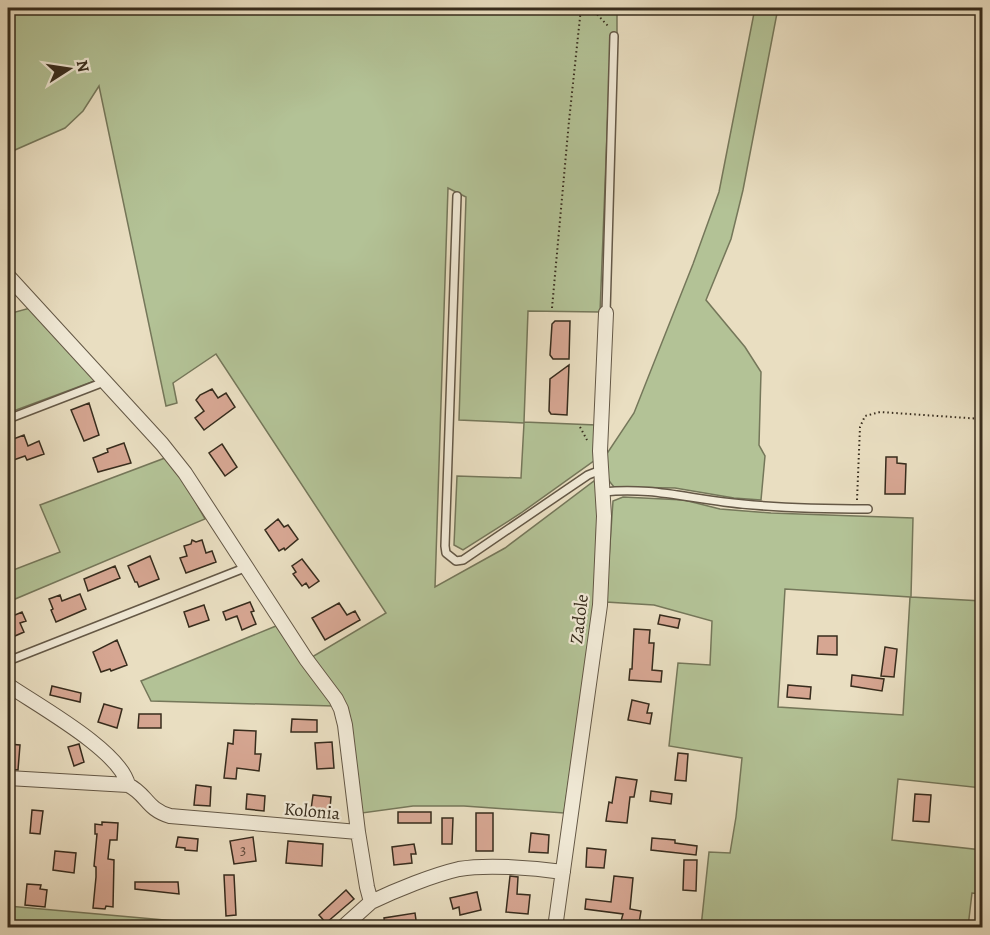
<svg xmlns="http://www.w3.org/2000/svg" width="990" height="935" viewBox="0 0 990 935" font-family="Alegreya,serif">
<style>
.green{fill:#b3c296;stroke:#75775a;stroke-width:1.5;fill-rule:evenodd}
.building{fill:#d6a692;stroke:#372c1d;stroke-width:1.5}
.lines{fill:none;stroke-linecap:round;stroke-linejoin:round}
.lane-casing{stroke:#645846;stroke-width:10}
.street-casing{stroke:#645846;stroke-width:16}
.path{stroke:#372c1d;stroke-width:2;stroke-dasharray:1.5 3;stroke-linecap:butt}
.lane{stroke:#f1ead7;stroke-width:7}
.street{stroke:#f1ead7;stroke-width:14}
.labels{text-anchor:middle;stroke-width:4.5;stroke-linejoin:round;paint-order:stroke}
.number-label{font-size:15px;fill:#5f4a3a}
.street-label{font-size:18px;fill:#372c1d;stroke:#f1ead7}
</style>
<rect width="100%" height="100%" fill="#e9dec1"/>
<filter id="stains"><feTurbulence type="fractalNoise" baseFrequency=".00333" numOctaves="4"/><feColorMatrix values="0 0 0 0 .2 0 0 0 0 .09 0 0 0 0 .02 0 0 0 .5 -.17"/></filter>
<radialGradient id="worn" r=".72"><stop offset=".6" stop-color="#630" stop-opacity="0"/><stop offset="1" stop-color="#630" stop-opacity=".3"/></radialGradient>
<!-- green -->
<path class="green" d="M8 8H617V34H611L600 312 528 311 524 422 596 425 595 460 521 513 463 550 454 545 457 476 521 478 524 423 459 420 466 197 448 188 435 587 505 548 594 481 598 490 594 606 564 813 464 806H413L362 813 349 725 312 657 386 613 216 354 173 383 177 403 166 406 99 86 83 111 65 128 8 153Z
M755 8H778L743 190 731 239 706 300 745 347 761 372 759 445 765 456 761 500 734 498 675 488 614 487 610 482 605 471 606 455 634 413 693 264 719 192Z
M30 308 97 380 8 413V314Z
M165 458 181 476 205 519 8 602V572L60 552 40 505Z
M623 497 684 500 720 509 771 513 913 518 911 597 982 601V788L898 779 892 840 982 850V894L972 893 968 927H701L709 852 730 853 736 817 742 758 669 746 678 663 710 665 712 621 654 605 606 602 613 501ZM785 589 910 597 903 715 778 707Z
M276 626 333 706 151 701 141 681Z
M8 906 243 927H8Z"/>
<!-- building -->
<path class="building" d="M555 321H570L569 359H553L550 355 552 324Z
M569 365 567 415 551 414 549 411 550 379Z
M212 389 218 398 226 393 235 407 204 430 195 418 204 411 196 400 200 395Z
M89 403 99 435 84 441 71 410Z
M24 435 28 446 39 441 44 454 27 460 25 456 8 462V441Z
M124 443 131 463 98 472 93 458 108 452 107 449Z
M222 444 237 467 225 476 209 453Z
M886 457H897V463L906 464 905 494H885Z
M278 519 284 527 288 525 298 539 285 550 284 548 279 551 265 530Z
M192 540 196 542 202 540 206 553 212 551 216 562 186 573 180 558 187 556 184 546 191 544Z
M150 556 159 579 139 587 137 582H135L128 566Z
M302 559 319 581 309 588 306 583 302 586 293 574 296 572 292 566Z
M115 566 120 578 88 591 84 579Z
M80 594 86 609 56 622 51 610 53 609 49 599 60 595 62 601Z
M250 602 254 611 251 612 256 624 242 630 237 616 226 620 223 612Z
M339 603 347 615 355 611 360 620 325 640 312 618Z
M204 605 209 620 189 627 184 612Z
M22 612 26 621 20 623 24 632 8 639V618Z
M660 615 680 619 678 628 658 624Z
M634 629 650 630 649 643H654L652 670 662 671 661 682 629 680 630 669H632Z
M818 636H837V655L817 654Z
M117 640 127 665 111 671 110 669 101 672 93 652Z
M885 647 897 649 894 677 881 676Z
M852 675 884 679 882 691 851 686Z
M788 685 811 687 810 699 787 697Z
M52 686 81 693 80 702 50 695Z
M632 700 649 704 647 713H652L650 724 628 720Z
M104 704 122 709 117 728 98 722Z
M139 714H161V728H138Z
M292 719 317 720V732H291Z
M234 730 256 731 255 754H261L259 771 237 768 236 779 224 778 228 743 233 744Z
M332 742 334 768 317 769 315 743Z
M8 744 20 745 18 770 8 769Z
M79 744 84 762 74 766 68 747Z
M678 753 688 754 686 781 675 780Z
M616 777 637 780 634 797H630L627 823 606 821 609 802 612 803Z
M196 785 211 787 210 806 194 805Z
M651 791 672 794 671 804 650 801Z
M247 794 265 796 264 811 246 809Z
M915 794 931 795 929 822 913 821Z
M313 795 331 797 329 819 310 817Z
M32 810 43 811 40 834 30 833Z
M398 812H431V823H398Z
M476 813H493V851H476Z
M442 818H453L452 844H442Z
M102 822 118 823 117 840H110L108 859 114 860 113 907 106 906 105 909 93 908 96 877V867L94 866 97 834H95V824L102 825Z
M531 833 549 835 548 853 529 852Z
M178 837 198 839 197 851 185 850V848L176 847Z
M253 837 256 861 234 864 230 841Z
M652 838 675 840V843L697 846 696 855 651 850Z
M288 841 323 844 322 866 286 863Z
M414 844 416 854H411L412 863 394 865 392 847Z
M587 848 606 850 604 868 586 867Z
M55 851 76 853 74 873 53 870Z
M684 860H697L696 891 683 890Z
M224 875H234L236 915 226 916Z
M510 876 518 877 517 894 530 895 528 914 506 912Z
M614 876 633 878 630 909 641 911 639 923 621 921 623 914 585 909 586 899 611 902Z
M135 882H178L179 894 135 889Z
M27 884 41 885 40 889 47 890 45 907 25 905Z
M346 890 354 899 326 923 319 915Z
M477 892 481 910 460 915 459 907 453 909 450 898Z
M415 913 417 927H385L384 918Z"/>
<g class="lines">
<!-- lane casing -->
<g class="lane-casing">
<path id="lane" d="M457 196 445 546 446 553 456 561 463 560 588 475 601 470
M606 313 614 36
M8 419 104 382
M604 492C645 487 683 497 724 502 771 508 820 509 868 509
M8 661 247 567"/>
</g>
<!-- street casing -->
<g class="street-casing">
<path id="street" d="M8 276 162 444 185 473 306 659 336 699 341 709 345 725 358 832
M8 685C37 705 121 751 128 785
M8 778 128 785C147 794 146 809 170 816L358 832 367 887 371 902C396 890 433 875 459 869 488 864 534 868 563 872
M342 928 371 902
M555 928 600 605 604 516 600 451 606 313"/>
</g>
<!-- path -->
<path class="path" d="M591 8 609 27
M552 308 569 121 581 8
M580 427 587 440
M857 500 860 427 865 416 880 412 982 419"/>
<!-- lane -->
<use href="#lane" class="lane"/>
<!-- street -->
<use href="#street" class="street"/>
</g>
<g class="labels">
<!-- number labels -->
<g class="number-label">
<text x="243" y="855">3</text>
</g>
<!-- street labels -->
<g class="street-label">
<text transform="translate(579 619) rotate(-83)" y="6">Zadole</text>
<text transform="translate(312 811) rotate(5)" y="6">Kolonia</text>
</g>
</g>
<!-- margin -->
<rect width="990" height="935" fill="none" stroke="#e9dec1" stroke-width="30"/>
<rect x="9" y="9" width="972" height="917" fill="none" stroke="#372c1d" stroke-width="3"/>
<rect x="15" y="15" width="960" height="905" fill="none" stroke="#372c1d" stroke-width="1.5"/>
<!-- north arrow -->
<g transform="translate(69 69) rotate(78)" stroke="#f1ead7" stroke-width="4.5" paint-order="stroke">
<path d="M0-4.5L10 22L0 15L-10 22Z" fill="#372c1d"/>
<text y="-9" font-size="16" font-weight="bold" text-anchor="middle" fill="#372c1d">N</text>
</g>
<rect width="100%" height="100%" filter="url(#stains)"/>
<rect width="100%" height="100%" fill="url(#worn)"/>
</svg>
